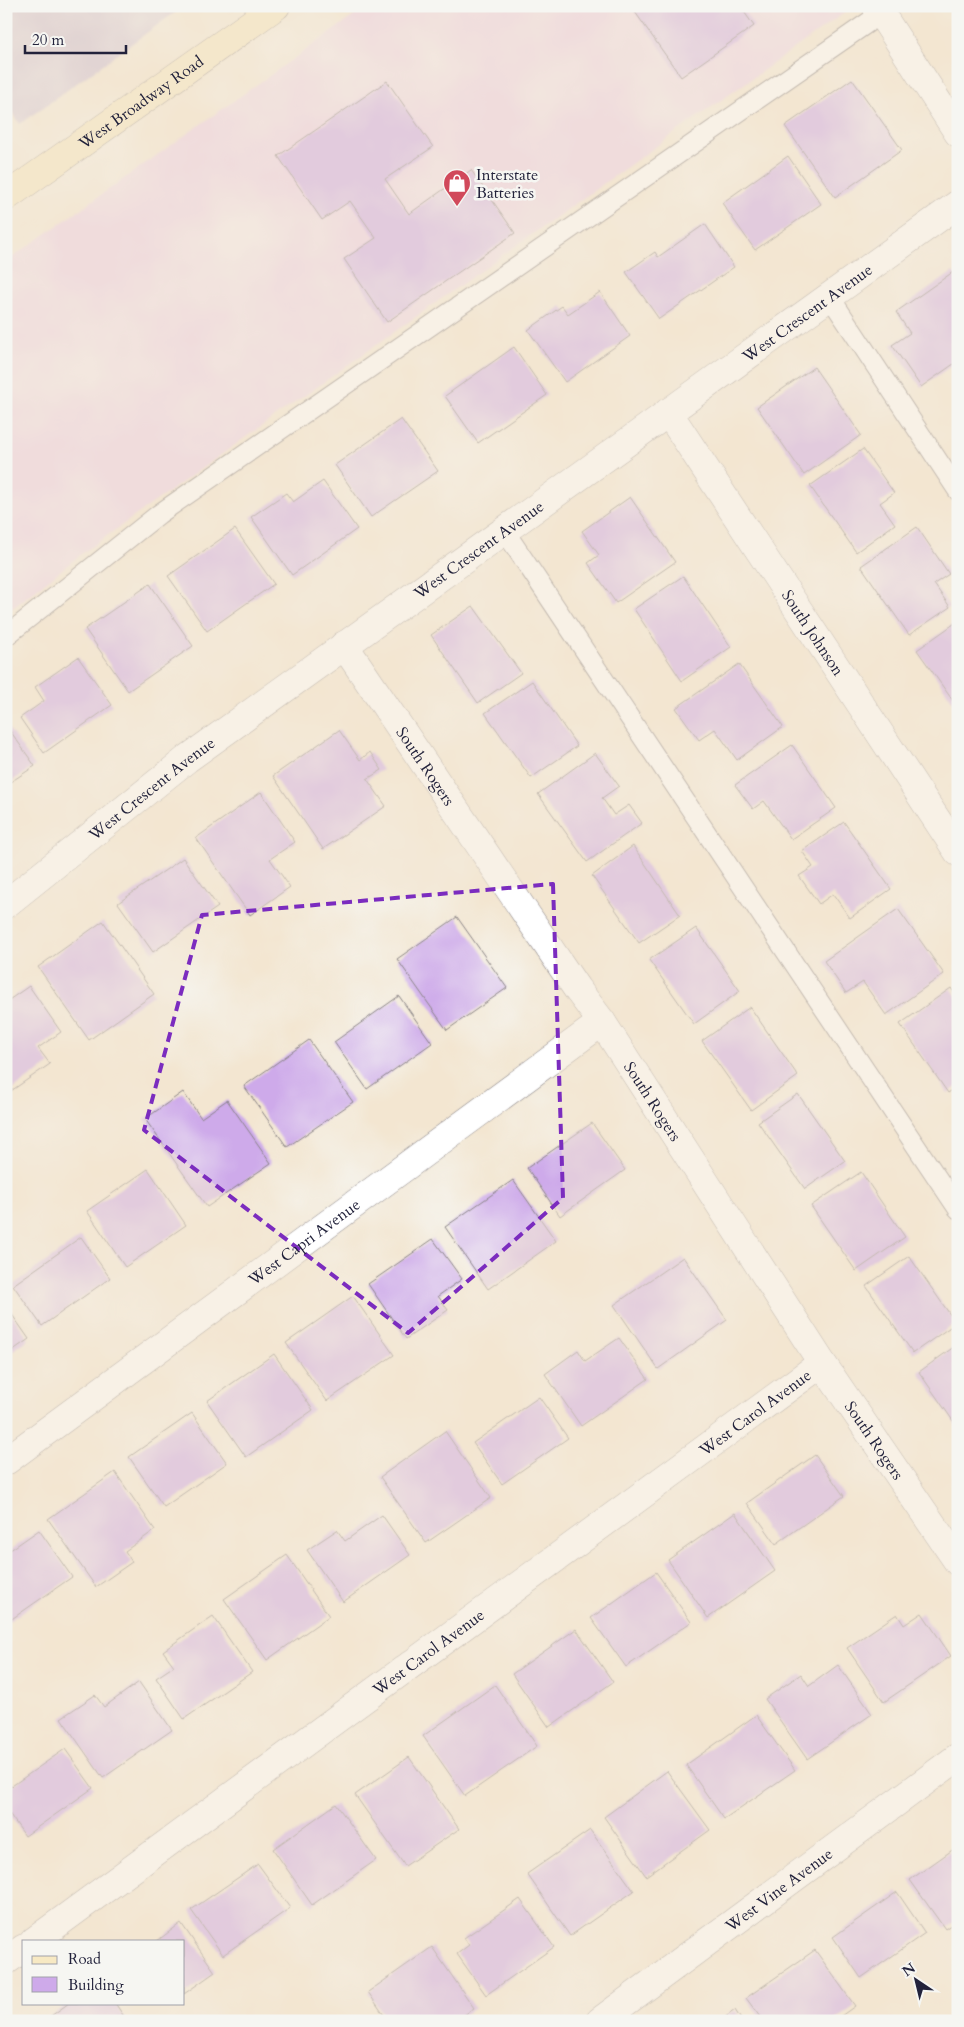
<svg xmlns="http://www.w3.org/2000/svg" width="964" height="2027" viewBox="0 0 964 2027" font-family="Cardo,serif">
<style>
.built{fill:#edd0e9}
.industrial{fill:#ccbed4}
.building{fill:#ceaaea}
.lines{fill:none;stroke-linecap:round;stroke-linejoin:round}
.lane-casing{stroke:#8a8486;stroke-width:21}
.street-casing{stroke:#8a8486;stroke-width:29}
.secondary-casing{stroke:#8a8486;stroke-width:29}
.lane{stroke:#fff;stroke-width:19}
.street{stroke:#fff;stroke-width:28}
.secondary{stroke:#f7e9c3;stroke-width:28}
.marked{fill:none;stroke:#7b2cbf;stroke-width:4;stroke-dasharray:10 6;stroke-linejoin:round}
.labels{text-anchor:middle;stroke-width:5;stroke-linejoin:round;paint-order:stroke}
.street-label{font-size:16px;fill:#22223b;stroke:#f6f6f2}
.poi-label{font-size:16px;fill:#22223b;stroke:#f6f6f2;text-anchor:start}
</style>
<rect width="100%" height="100%" fill="#f6f6f2"/>
<filter id="ink" filterUnits="userSpaceOnUse"><feTurbulence type="fractalNoise" baseFrequency=".02" numOctaves="2"/><feDisplacementMap in="SourceGraphic" scale="10" xChannelSelector="R" yChannelSelector="G"/><feConvolveMatrix kernelMatrix="1 2 1 2 8 2 1 2 1" color-interpolation-filters="sRGB"/></filter>
<filter id="wash" filterUnits="userSpaceOnUse"><feTurbulence type="fractalNoise" baseFrequency=".0096" numOctaves="4" result="noise"/><feDisplacementMap in="SourceGraphic" scale="20" xChannelSelector="R" yChannelSelector="G"/><feGaussianBlur stdDeviation="1.12" result="paint"/><feColorMatrix in="noise" values="0 0 0 0 0 0 0 0 0 0 0 0 0 0 0 0 0 1.4 0 .05"/><feComposite in="paint" operator="in"/></filter>
<g filter="url(#wash)">
<rect width="100%" height="100%" fill="#f3e6d1"/>
<!-- built -->
<path class="built" d="M368 6H854L84 552 6 613V262Z"/>
<!-- industrial -->
<path class="industrial" d="M6 6H184L20 124 6 104Z"/>
<g id="blocks">
<!-- building -->
<path class="building" d="M642 6H740L754 26 681 77 635 12Z
M852 79 902 150 835 197 785 126Z
M387 81 433 147 385 179 409 214 471 170 515 233 387 322 344 259 376 238 350 201 322 220 278 156Z
M788 156 821 204 755 250 722 203Z
M705 224 734 267 659 319 626 272 655 252 658 257Z
M953 272 958 278V361L921 387 892 345 910 333 896 312Z
M600 292 630 336 565 382 528 330 562 306 568 314Z
M514 347 547 395 478 443 445 396Z
M814 367 861 435 804 475 757 407Z
M401 419 438 471 371 517 335 465Z
M863 449 894 493 880 503 895 524 856 552 810 486Z
M323 481 357 529 292 575 251 517 286 493 293 502Z
M630 497 675 562 616 603 588 563 599 555 582 531Z
M917 527 949 574 934 584 950 607 909 635 861 566Z
M235 529 274 584 207 631 168 576Z
M683 576 731 647 682 681 634 609Z
M150 584 193 646 128 691 85 629Z
M473 606 521 673 478 703 431 635Z
M958 621V708L917 650Z
M78 657 112 705 44 753 20 718 44 701 35 687Z
M739 664 783 727 737 760 715 729 699 740 676 708Z
M532 681 577 746 531 778 485 713Z
M6 725 35 766 6 785Z
M339 730 360 760 370 752 382 770 367 779 386 806 323 849 273 776Z
M792 745 836 808 791 839 764 801 753 809 735 785Z
M595 753 619 786 602 798 614 815 629 805 642 823 587 862 538 794Z
M261 792 295 842 270 859 290 887 250 915 196 838Z
M844 822 891 889 850 918 833 894 819 904 799 876 813 867 802 851Z
M633 846 680 915 639 943 592 876Z
M183 858 218 907 153 952 118 903Z
M898 909 944 974 886 1015 863 982 846 993 824 961Z
M457 917 507 988 447 1030 397 959Z
M103 921 154 994 89 1040 38 967Z
M696 928 740 991 694 1024 649 960Z
M29 986 61 1032 38 1048 50 1064 8 1093 6 1091V1002Z
M951 988 958 998V1086L948 1093 900 1024Z
M399 996 432 1043 367 1089 334 1042Z
M750 1007 798 1076 751 1110 702 1041Z
M309 1040 353 1102 287 1147 244 1086Z
M183 1092 201 1118 227 1100 271 1163 207 1207 145 1119Z
M798 1094 845 1161 805 1189 758 1122Z
M592 1123 625 1170 560 1216 527 1168Z
M148 1169 186 1225 125 1267 87 1211Z
M861 1172 905 1237 856 1271 811 1206Z
M513 1180 556 1241 488 1289 445 1227Z
M81 1237 110 1278 42 1326 13 1285Z
M433 1239 462 1279 438 1296 448 1310 406 1339 368 1284Z
M909 1256 956 1323 913 1353 866 1286Z
M683 1257 727 1320 658 1369 614 1305Z
M353 1296 394 1355 327 1401 286 1343Z
M6 1306 29 1339 6 1355Z
M619 1338 648 1379 581 1426 545 1374 578 1350 585 1361Z
M958 1344V1428L919 1372Z
M274 1354 313 1410 246 1457 207 1401Z
M539 1397 568 1438 502 1484 473 1443Z
M192 1413 227 1463 164 1507 129 1457Z
M445 1431 491 1498 426 1543 380 1477Z
M815 1455 844 1496 776 1544 747 1503Z
M115 1472 155 1530 125 1551 132 1562 96 1587 48 1519Z
M735 1513 775 1571 708 1618 668 1560Z
M382 1515 410 1555 343 1602 307 1550 337 1530 345 1541Z
M39 1530 72 1577 6 1623V1553Z
M287 1555 329 1616 267 1660 224 1599Z
M656 1572 691 1622 626 1667 591 1618Z
M922 1613 951 1656 884 1702 847 1648 897 1614 904 1625Z
M213 1616 252 1672 184 1719 156 1678 174 1666 163 1651Z
M576 1629 613 1682 549 1727 512 1674Z
M838 1665 872 1714 807 1759 765 1699 801 1674 809 1686Z
M139 1682 172 1730 103 1778 61 1718 95 1695 104 1707Z
M495 1685 537 1746 465 1796 423 1736Z
M756 1715 795 1770 724 1819 686 1765Z
M65 1749 93 1788 25 1836 6 1809V1790Z
M409 1757 459 1829 405 1866 355 1795Z
M667 1771 710 1830 646 1876 604 1817Z
M336 1804 376 1860 312 1905 273 1849Z
M590 1830 634 1891 570 1936 527 1874Z
M958 1846V1920L945 1929 910 1880Z
M258 1864 290 1908 223 1955 191 1910Z
M897 1892 925 1933 861 1978 833 1937Z
M520 1899 554 1947 486 1995 457 1954 469 1945 464 1938Z
M181 1923 215 1972 184 1994V1941H157Z
M432 1947 474 2008 456 2021H388L368 1992Z
M815 1950 855 2006 834 2021H763L746 1998Z
M69 2003H115L127 2021H44Z
M735 2010 742 2021H720Z"/>
</g>
</g>
<g filter="url(#ink)">
<use href="#blocks" fill-opacity="0" stroke="#8a8486" stroke-width="1"/>
<g class="lines">
<!-- lane casing -->
<g class="lane-casing">
<path id="lane" d="M830 297 958 491
M504 530 958 1209
M6 636 159 514 889 8"/>
</g>
<!-- street casing -->
<g class="street-casing">
<g id="street">
<path d="M876 6 958 133"/>
<path id="s1" d="M668 412 958 852"/>
<path id="s2" d="M344 645 577 989 602 1022 822 1363 958 1562"/>
<path id="s3" d="M6 904 187 759 958 204"/>
<path id="s4" d="M6 1461 602 1022"/>
<path id="s5" d="M34 1941 822 1363"/>
<path d="M6 1961 24 1948"/>
<path id="s6" d="M600 2021 958 1757"/>
</g>
</g>
<!-- secondary casing -->
<g class="secondary-casing">
<g id="secondary">
<path id="s7" d="M6 197 276 6"/>
</g>
</g>
<!-- lane -->
<use href="#lane" class="lane"/>
<!-- street -->
<use href="#street" class="street"/>
<!-- secondary -->
<use href="#secondary" class="secondary"/>
</g>
</g>
<!-- marked area -->
<path d="M0 0H964V2027H0ZM553 884 563 1198 408 1333 144 1130 202 915Z" fill="#f3e6d1" fill-opacity=".55" fill-rule="evenodd"/>
<path class="marked" d="M553 884 563 1198 408 1333 144 1130 202 915Z"/>
<!-- icons -->
<defs>
<g id="shop-pin" transform="scale(1.4375)"><path d="M0 17L-7.5 6A9.5 9.5 0 1 1 7.5 6Z" fill="#d1495b" stroke="#f6f6f2"/><path d="M-5-2.5h2.3a2.7 3.5 0 0 1 5.4 0H5L5.5 6h-11ZM-1.5-2.5h3a1.5 2.3 0 0 0-3 0Z" fill="#fff"/></g>
</defs>
<g fill-rule="evenodd">
<use href="#shop-pin" x="457" y="183"/>
</g>
<g class="labels">
<!-- street labels -->
<g class="street-label">
<text dy="6" stroke="none"><textPath href="#s7" startOffset="165">West Broadway Road</textPath></text>
<text dy="6" stroke="none"><textPath href="#s3" startOffset="996">West Crescent Avenue</textPath></text>
<text dy="6" stroke="none"><textPath href="#s3" startOffset="591">West Crescent Avenue</textPath></text>
<text dy="6" stroke="none"><textPath href="#s1" startOffset="264">South Johnson</textPath></text>
<text dy="6" stroke="none"><textPath href="#s2" startOffset="146">South Rogers</textPath></text>
<text dy="6" stroke="none"><textPath href="#s3" startOffset="186">West Crescent Avenue</textPath></text>
<text dy="6" stroke="none"><textPath href="#s2" startOffset="551">South Rogers</textPath></text>
<text dy="6" stroke="none"><textPath href="#s4" startOffset="370">West Capri Avenue</textPath></text>
<text dy="6" stroke="none"><textPath href="#s5" startOffset="894">West Carol Avenue</textPath></text>
<text dy="6" stroke="none"><textPath href="#s2" startOffset="956">South Rogers</textPath></text>
<text dy="6" stroke="none"><textPath href="#s5" startOffset="489">West Carol Avenue</textPath></text>
<text dy="6" stroke="none"><textPath href="#s6" startOffset="222">West Vine Avenue</textPath></text>
</g>
<!-- poi labels -->
<g class="poi-label">
<text x="476" y="180">Interstate<tspan x="476" dy="18">Batteries</tspan></text>
</g>
</g>
<!-- margin -->
<rect width="964" height="2027" fill="none" stroke="#f6f6f2" stroke-width="25"/>
<!-- legend -->
<rect x="22" y="1940" width="162" height="65" fill="#f6f6f2" stroke="#a1a1a9"/>
<rect x="32" y="1956" width="25" height="8" fill="#f7e9c3" stroke="#a1a1a9"/>
<text x="68" y="1964" font-size="15" fill="#22223b">Road</text>
<rect x="32" y="1977" width="25" height="15" fill="#ceaaea" stroke="#a1a1a9"/>
<text x="68" y="1990" font-size="15" fill="#22223b">Building</text>
<!-- north arrow -->
<g transform="translate(916 1980) rotate(325)" stroke="#f6f6f2" stroke-width="4" paint-order="stroke">
<path d="M0-4L9 19L0 12L-9 19Z" fill="#22223b"/>
<text y="-8" font-size="14" font-weight="bold" text-anchor="middle" fill="#22223b">N</text>
</g>
<!-- scale -->
<path d="M25 45v8h101v-8" fill="none" stroke="#22223b" stroke-width="2.5"/>
<text x="32" y="45" font-size="15" fill="#22223b" stroke="#f6f6f2" stroke-width="4" paint-order="stroke">20 m</text>
</svg>
